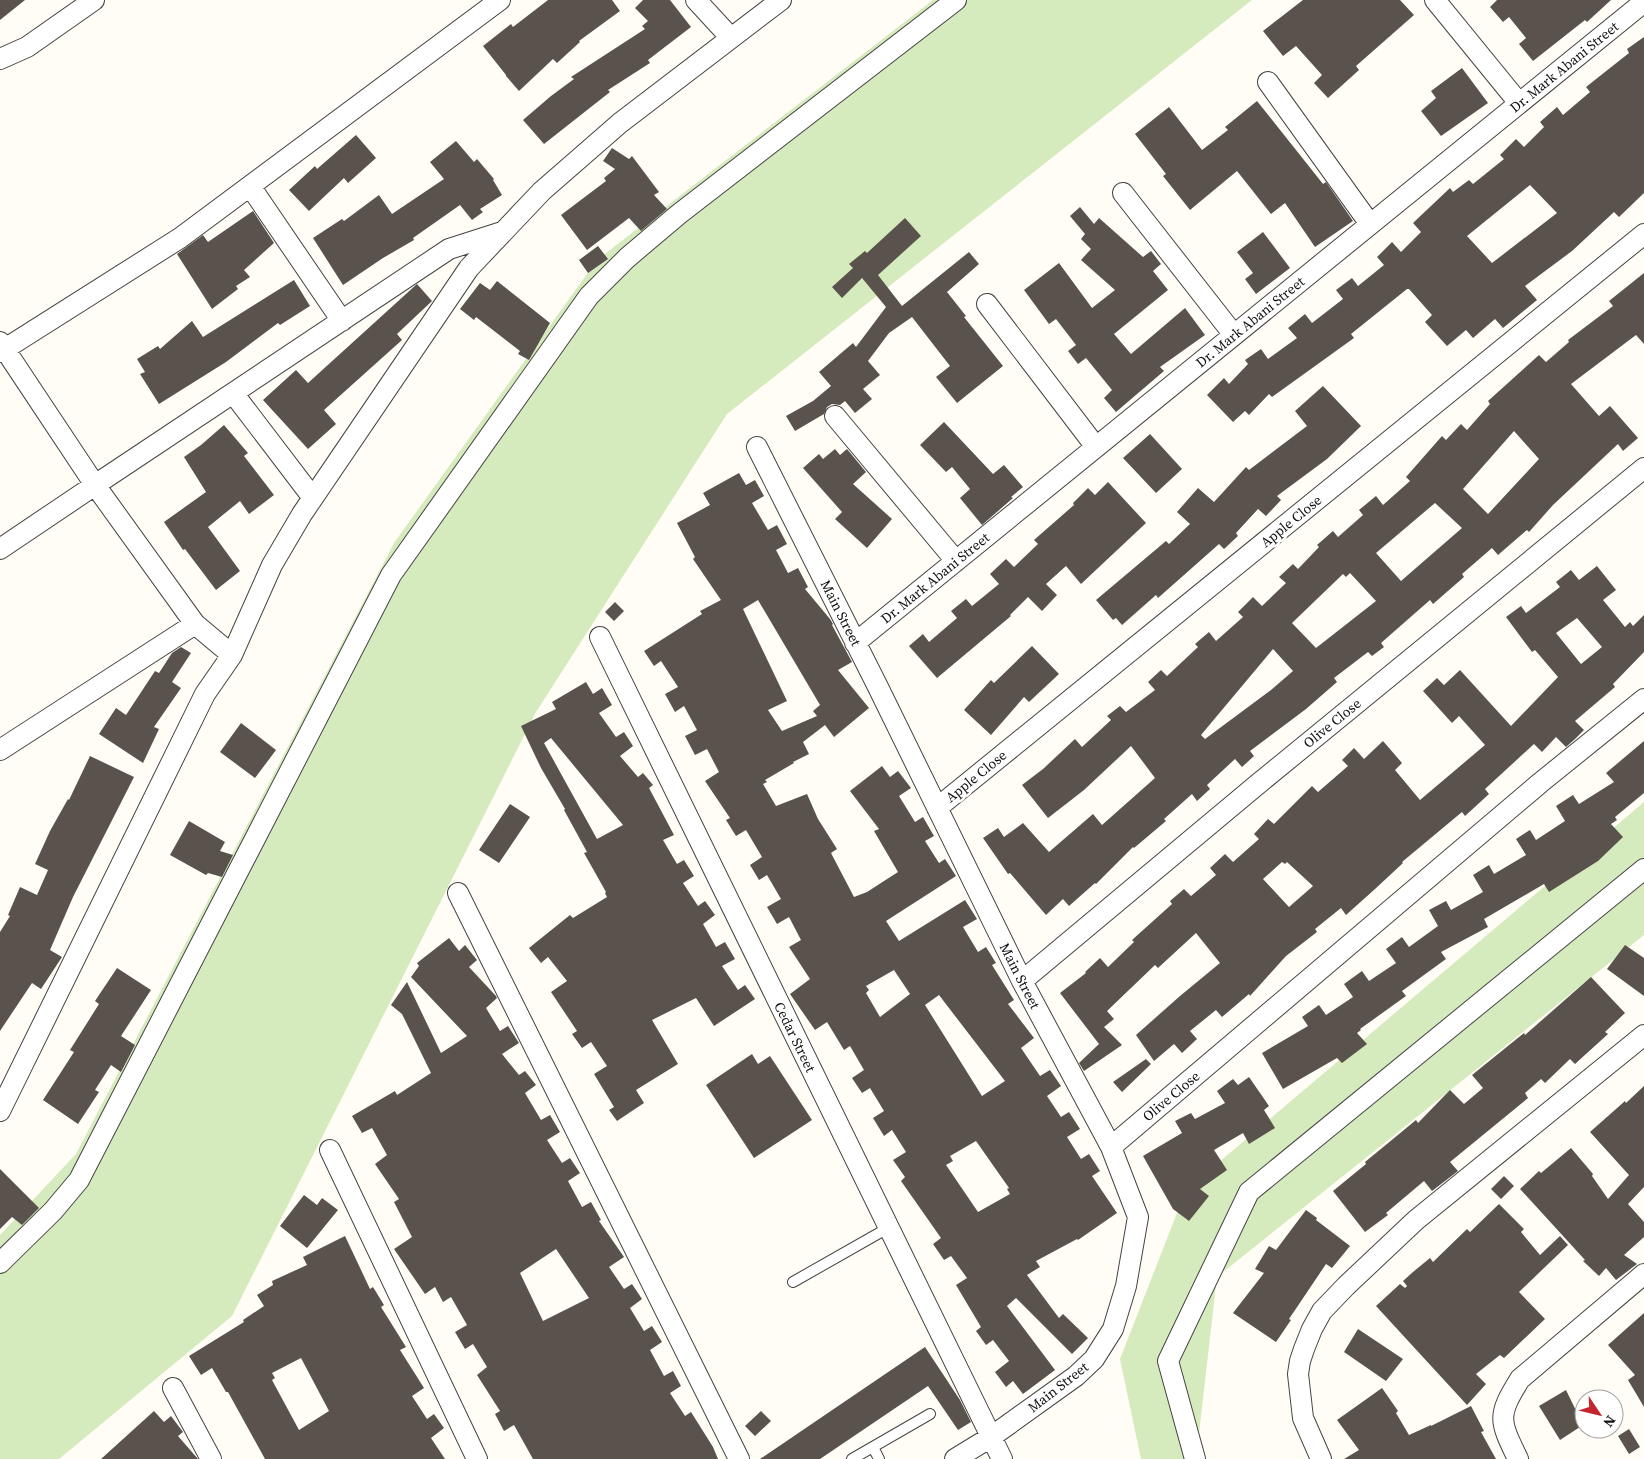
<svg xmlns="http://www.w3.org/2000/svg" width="1644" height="1459" viewBox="0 0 1644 1459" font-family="'Source Serif 4',serif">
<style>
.green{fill:#d5ebbd}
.building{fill:#5a524d;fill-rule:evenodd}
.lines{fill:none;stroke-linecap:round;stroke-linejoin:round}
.service-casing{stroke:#444;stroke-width:12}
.minor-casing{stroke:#444;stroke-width:22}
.service{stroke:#fff;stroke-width:10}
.minor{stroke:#fff;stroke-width:20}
.labels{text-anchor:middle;stroke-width:5;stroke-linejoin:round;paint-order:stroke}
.street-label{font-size:14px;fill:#111;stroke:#fff}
</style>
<rect width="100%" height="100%" fill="#fffdf5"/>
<!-- green -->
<path class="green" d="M933 0H1252L727 414 536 712 232 1316 59 1459H0V1235L76 1154 394 543 597 260Z
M1644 802V935L1217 1277 1196 1459H1141L1120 1359 1186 1190Z"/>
<!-- building -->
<path class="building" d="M0 0H25L0 20Z
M548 0H612L620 11 579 41 580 42 557 63 553 59 519 91 506 76V75L483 46 511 24 513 27Z
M643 0H670L691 27 648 60 650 63 608 90 610 92 544 144 523 120 551 96 574 79 571 77 645 29 642 26 648 21 635 8Z
M1303 0H1400L1414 15 1356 66 1359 70 1328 98 1314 83 1322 75 1296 46 1283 56 1263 31Z
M1497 0H1611L1587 22 1585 20 1533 61 1519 44 1526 38 1509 17 1503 22 1490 7Z
M1644 37V193L1619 217 1614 212 1572 251 1525 286 1537 300 1503 328 1495 319 1473 338 1466 330 1447 346 1425 322 1432 315 1409 289H1407L1351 334 1354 338 1272 397 1269 394 1249 415 1245 411 1233 422 1207 395 1224 378 1229 384 1248 364 1245 360 1261 349 1268 359 1297 338 1288 328 1305 314 1312 323 1343 299 1336 290 1352 278 1358 286 1384 265 1377 257 1392 242 1401 252 1421 232 1413 223 1450 188 1453 192 1469 180 1473 184 1504 159 1500 155 1516 139 1524 147 1544 127 1540 122 1557 107 1563 115 1590 92 1586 87 1629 53 1627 49ZM1530 185 1557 213 1492 263 1467 236Z
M1462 68 1488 103 1441 136 1421 111 1436 98 1431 91Z
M1257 101 1323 184 1326 182 1353 221 1315 247 1285 203 1271 214 1237 171 1190 210 1163 176 1166 174 1135 134 1169 107 1202 150 1228 130 1225 127Z
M356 135 376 158 348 183 344 178 309 211 289 190 315 166 317 169Z
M456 141 474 162 477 159 494 179 493 180 502 195 480 209 483 212 472 220 460 205 413 238 414 240 383 258 343 285 313 238 342 219 344 221 379 195 392 214 444 179 430 162Z
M612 148 629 159 632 156 659 192 654 195 667 209 641 231 629 218 587 250 561 215 606 181 604 178 615 169 603 161Z
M1080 207 1094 224 1099 218 1143 257 1151 251 1161 264 1153 271 1168 290 1114 334 1131 354 1185 308 1205 335 1160 367 1164 371 1116 412 1104 398 1112 390 1086 358 1078 364 1068 351 1076 345 1056 319 1049 324 1024 290 1059 263 1092 308 1115 290 1081 260 1091 249 1081 239 1085 234 1070 216Z
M253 211 274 243 244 270 250 277 236 286 238 289 212 309 177 254 203 235 208 242Z
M905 218 921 236 878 275 902 306 969 252 979 264 947 292 966 316 964 317 1003 366 957 403 936 377 950 366 912 317 889 333 868 361 880 375 863 389 872 399 855 413 845 401 840 405 832 404 827 407 824 414 795 431 786 416 813 401 831 386 819 372 853 343 856 347 886 307 862 278 842 298 832 287 853 268 849 264 865 251 867 253Z
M1263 232 1290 268 1256 294 1245 279 1253 273 1237 252Z
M598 246 608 259 588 273 579 260Z
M1644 273V344L1636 335 1571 384 1599 416 1610 406 1638 438 1623 451 1618 444 1553 505 1529 532 1527 530 1498 555 1492 548 1462 574 1464 577 1433 604 1430 600 1381 643 1384 647 1372 656 1368 652 1334 678 1337 682 1306 709 1250 751 1254 756 1242 767 1235 759 1207 785 1210 789 1197 801 1192 794 1164 819 1166 821 1134 848 1133 847 1096 884 1095 883 1069 906 1063 899 1046 915 1010 873 1008 874 983 838 998 828 1004 837 1023 823 1049 852 1093 814 1102 825 1155 778 1131 746 1084 790 1048 818 1022 785 1043 769 1075 739 1082 747 1111 720 1107 716 1120 706 1126 712 1155 690 1148 682 1161 670 1167 676 1198 647 1195 644 1209 632 1216 641 1243 617 1238 612 1253 597 1262 606 1286 583 1279 577 1293 564 1298 569 1319 547 1317 545 1333 531 1338 537 1363 515 1359 510 1376 496 1383 505 1410 481 1406 477 1442 436 1446 440 1461 424 1467 430 1490 404 1488 401 1539 355 1546 362 1569 342 1568 340 1613 306 1609 301ZM1514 431 1539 459 1488 514 1463 489ZM1435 503 1462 528 1401 581 1376 553ZM1350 573 1376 601 1316 648 1292 623 1343 574 1346 577ZM1273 649 1293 671 1271 690 1205 739 1201 735Z
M294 280 310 306 280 325 278 323 226 362 159 404 140 374 145 372 137 359 158 346 160 349 192 321 203 337Z
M497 281 550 323 529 360 518 354 520 351 476 317 474 320 460 309 480 283 490 290Z
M417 284 432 301 397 334 402 340 324 410 336 424 308 449 263 400 296 370 308 383Z
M1323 386 1361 426 1327 459 1277 496 1281 500 1266 516 1258 509 1236 533 1238 536 1224 549 1219 544 1158 598 1156 595 1122 625 1116 618 1113 620 1096 600 1166 541 1169 544 1190 524 1177 512 1198 488 1214 502 1246 467 1249 470 1307 426 1295 411Z
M944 422 993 474 1004 465 1023 487 1011 497 1013 498 982 525 960 498 970 489 952 467 946 472 920 445Z
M224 425 248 453 244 456 274 495 249 514 240 501 208 527 240 571 216 590 185 549 183 550 164 522 206 492 184 457 201 445Z
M1150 434 1182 469 1156 493 1123 458Z
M835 449 840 455 847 449 866 472 853 484 892 519 867 548 835 519 842 512 803 468 819 454 823 459Z
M739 473 746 485 755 480 764 496 752 503 768 530 777 525 787 544 776 550 788 573 798 568 808 587 805 589 830 619 833 624 832 625 852 662 838 670 869 708 834 737 825 725 803 742 809 754 793 762 794 763 765 780 767 782 763 784 776 806 807 794 818 819 837 849 831 853 854 897 867 892 898 872 874 831 879 829 850 791 882 766 890 777 898 771 911 788 899 796 915 822 923 817 934 836 925 841 939 863 945 859 956 876 886 921 899 941 965 900 977 919 963 927 978 952 986 947 996 963 992 965 1014 1000 1008 1004 1034 1038 1021 1048 1040 1076 1050 1070 1061 1086 1047 1096 1061 1117 1069 1112 1080 1129 1067 1137 1081 1159 1089 1154 1100 1171 1092 1176 1117 1213 1078 1240 1077 1239 1036 1261 1040 1267 1027 1275 1059 1318 1063 1314 1088 1338 1072 1354 1016 1298 1007 1306 1055 1370 1023 1394 1013 1381 1006 1387 995 1372 1009 1361 993 1340 986 1345 976 1331 981 1327 956 1285 967 1278 951 1256 944 1260 933 1244 941 1238 901 1181 905 1177 893 1160 906 1152 892 1130 884 1136 873 1118 884 1111 870 1088 862 1093 852 1078 864 1070 850 1046 844 1050 827 1022 815 1030 790 994 810 979 789 947 801 940 789 917 777 924 767 907 781 899 767 875 759 880 750 865 762 857 746 830 736 836 726 820 730 818 705 781 719 772 707 749 695 755 685 736 697 730 684 706 675 712 665 694 678 687 661 661 654 666 644 651 702 614 700 611 721 600 693 559 695 557 677 523 710 505 703 493ZM758 600 820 705 813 711 817 716 782 731 768 710 787 701 743 609ZM894 970 910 994 880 1017 866 993 869 990 866 986ZM939 995 1005 1081 982 1096 925 1005ZM976 1141 1009 1188 1007 1189 1010 1194 978 1212 946 1165 953 1161 950 1156Z
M1108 482 1146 523 1081 584 1066 566 1046 584 1057 595 1042 611 1028 597 1010 615 1011 616 937 678 909 646 923 634 929 642 957 618 951 611 966 599 972 606 999 584 990 574 1006 559 1014 567 1038 544 1034 540 1074 505 1073 503 1088 488 1095 495Z
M1597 566 1616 590 1603 600 1625 627 1630 622 1633 626 1644 615V652L1613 684 1615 687 1575 721 1584 730 1575 739 1566 747 1556 737 1542 752 1534 744 1485 789 1489 794 1465 816 1462 812 1402 862 1403 863 1375 889 1346 915 1341 908 1315 929 1317 932 1286 956 1250 996 1249 994 1222 1017 1216 1010 1190 1031 1197 1039 1182 1053 1174 1044 1154 1061 1136 1035 1180 996 1220 963 1196 933 1158 968 1155 965 1107 1011 1114 1019 1104 1027 1122 1045 1084 1071 1079 1063 1099 1044 1060 993 1086 973 1085 972 1100 958 1108 967 1134 942 1132 940 1172 904 1170 901 1184 889 1191 896 1216 875 1210 868 1225 854 1233 862 1259 839 1254 834 1268 819 1274 824 1312 786 1318 792 1348 766 1342 760 1354 748 1364 759 1383 741 1402 763 1395 770 1420 800 1485 745 1459 716 1452 723 1423 691 1437 678 1444 685 1460 670 1511 726 1558 677 1535 650 1532 652 1506 617 1521 606 1526 613 1560 587 1556 582 1571 570 1579 580ZM1577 618 1602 647 1581 664 1556 633ZM1282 862 1285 864 1287 862 1313 886 1289 907 1263 879Z
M615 602 624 611 614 621 605 612Z
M1032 646 1059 674 1029 702 1024 697 991 735 964 710 991 680 994 683Z
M181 647 191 653 172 682 181 688 154 727 159 729 143 763 99 734 116 708 126 715 155 671 159 673 172 653Z
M586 682 593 694 602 688 612 705 599 713 616 737 624 732 633 746 620 756 638 777 643 773 653 785 649 788 674 835 663 840 677 864 684 860 694 876 683 883 698 906 705 901 715 915 703 924 716 947 725 942 735 959 722 966 738 990 745 985 755 999 714 1026 696 998 652 1020 678 1064 636 1090 644 1103 617 1121 609 1110 614 1107 594 1074 607 1066 591 1042 582 1048 572 1034 577 1031 551 992 567 981 548 957 541 963 529 948 570 915 573 918 607 897 605 893 606 892 584 853 587 852 564 810 565 809 541 768 521 726 556 709 552 702ZM551 738 623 825 597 839 544 743Z
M241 723 276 750 255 778 220 752Z
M1644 741V793L1615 817 1617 820 1611 824 1623 837 1598 861 1549 892 1544 884 1484 919 1488 927 1441 952 1446 959 1402 991 1406 996 1360 1029 1361 1030 1357 1033 1367 1044 1342 1063 1337 1058 1283 1089 1262 1053 1308 1026 1302 1017 1319 1005 1326 1015 1353 997 1344 984 1362 971 1369 981 1396 963 1386 949 1402 937 1409 947 1438 926 1429 910 1446 901 1451 910 1483 892 1473 875 1489 865 1494 874 1526 855 1516 839 1530 830 1536 840 1565 821 1556 806 1573 795 1579 804 1614 782 1606 773Z
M90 756 134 777 73 897 50 950 62 957 41 989 32 983 0 1031V932L10 916 8 915 20 887 37 895 48 870 35 864 50 831 68 799 69 800Z
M510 804 530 817 499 863 479 850Z
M189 821 225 842 220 851 233 855 222 877 208 873 206 875 170 855Z
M449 938 459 951 465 945 477 960 469 967 496 996 497 998 486 1008 500 1031 508 1026 519 1043 502 1054 519 1075 525 1071 536 1085 525 1093 541 1120 550 1115 560 1132 547 1140 562 1163 570 1158 580 1173 568 1181 582 1207 591 1202 601 1220 599 1221 624 1257 609 1267 624 1289 632 1284 642 1299 630 1308 644 1331 652 1326 662 1342 650 1350 664 1376 673 1371 681 1386 670 1393 685 1416 691 1412 713 1447 718 1459H533L514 1425 504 1431 495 1414 500 1411 477 1375 487 1367 473 1344 465 1349 455 1332 467 1325 451 1297 443 1302 435 1287 425 1294 394 1249 412 1237 394 1202 399 1199 375 1164 387 1155 372 1128 362 1133 352 1116 395 1091 397 1095 431 1073 402 1014 391 1005 407 982 441 1053 467 1036 411 977 419 966 417 963ZM556 1249 589 1298 543 1321 520 1273Z
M1625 945 1644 958V996L1607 969Z
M117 968 151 990 121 1036 135 1045 121 1072 111 1065 95 1090 99 1092 78 1124 43 1100 74 1052 70 1050 99 1004 95 1001Z
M1591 977 1625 1013 1605 1032 1608 1034 1575 1064 1570 1059 1545 1083 1541 1079 1525 1093 1528 1098 1450 1162 1458 1171 1432 1191 1424 1181 1386 1213 1388 1215 1365 1232 1333 1191 1366 1164 1365 1162 1393 1139 1416 1120 1418 1123 1450 1090 1464 1104 1483 1088 1472 1075 1524 1033 1525 1035Z
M752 1054 758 1064 770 1056 812 1120 754 1158 706 1085Z
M1146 1059 1151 1064 1122 1092 1113 1082Z
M1249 1077 1269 1106 1264 1110 1275 1128 1249 1144 1243 1133 1214 1150 1227 1170 1200 1189 1209 1196 1189 1221 1173 1209 1143 1156 1182 1133 1175 1121 1191 1113 1195 1119 1225 1103 1217 1091 1233 1079 1238 1085Z
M1644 1086V1187L1628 1204 1644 1222V1237L1624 1255 1637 1264 1616 1280 1606 1268 1599 1276 1583 1261 1585 1260 1520 1189 1539 1171 1541 1173 1571 1148 1593 1174 1592 1176 1608 1199 1629 1175 1590 1132 1625 1101 1626 1103Z
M0 1169 39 1208 22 1225 12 1217 0 1229Z
M1504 1176 1514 1186 1501 1199 1491 1189Z
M304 1195 317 1205 322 1198 338 1210 307 1248 280 1226Z
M1499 1204 1524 1229 1521 1232 1540 1255 1560 1236 1568 1245 1519 1292 1545 1319 1504 1358 1500 1355 1476 1374 1486 1384 1467 1405 1376 1306 1400 1284 1405 1288 1407 1286 1403 1281 1413 1272 1430 1258 1433 1262 1467 1229 1470 1232Z
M1306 1210 1317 1218 1316 1220 1350 1246 1332 1268 1326 1264 1289 1319 1291 1320 1276 1342 1233 1313 1264 1273 1255 1269 1269 1246 1276 1250Z
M345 1236 370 1289 373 1287 384 1305 381 1307 406 1347 400 1350 424 1388 412 1396 427 1419 434 1414 444 1428 431 1438 445 1459H265L228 1392H226L212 1368 201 1375 189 1356 244 1322 243 1320 264 1306 257 1295 273 1285 272 1281 307 1265 303 1257ZM301 1358 329 1411 299 1430 272 1380 275 1378 272 1373Z
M1644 1313V1407L1628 1380 1635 1375 1608 1345Z
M1358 1329 1403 1359 1386 1381 1344 1352Z
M925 1347 960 1400 971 1422 958 1430 928 1386 820 1459H760Z
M1382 1388 1398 1411 1396 1413 1409 1435 1431 1425V1426L1471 1406 1484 1431 1481 1432 1496 1459H1344L1359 1450 1337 1420Z
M1566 1390 1583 1425 1560 1440 1539 1406Z
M154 1411 164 1422 171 1416 183 1432 178 1436 198 1459H101Z
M761 1411 771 1421 755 1436 745 1426Z
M1629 1429 1640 1447 1629 1454 1618 1436Z"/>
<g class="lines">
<!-- service casing -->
<g class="service-casing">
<path id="service" d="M793 1282 888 1228
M873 1447 879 1459
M852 1459 930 1414"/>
</g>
<!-- minor casing -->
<g class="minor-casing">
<path id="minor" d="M696 0 731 38
M1435 0 1519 103
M0 59 27 47 94 0
M1268 82 1370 224
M250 186 342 321
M1123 193 1234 335
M987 304 1096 447
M0 342 95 485 0 549
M0 352 180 238 500 0
M233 393 313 498
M835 416 956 561
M757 447 877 685 1022 981 1111 1147 1138 1217 1126 1286 1113 1329 1094 1359 1076 1376 991 1437 955 1459
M600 637 1002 1459
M855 643 1644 2
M232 655 195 624 95 485 449 249 502 232
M0 750 195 624
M937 808 1644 234
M458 893 739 1459
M1022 981 1258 784 1644 468
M0 1111 205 694 232 655 272 565 302 514 469 268 542 191 620 123 781 0
M1111 1147 1540 783 1644 699
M330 1150 477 1459
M0 1263 53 1211 79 1180 391 575 589 296 627 258 679 214 956 0
M173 1388 211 1459
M1195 1459 1168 1361 1249 1192 1644 869
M1321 1459 1303 1418 1298 1374 1300 1361 1304 1349 1312 1329 1322 1311 1346 1286 1416 1220 1644 1035
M1518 1459C1499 1420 1497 1416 1520 1379L1644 1274"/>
</g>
<!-- service -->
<use href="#service" class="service"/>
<!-- minor -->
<use href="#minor" class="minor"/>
</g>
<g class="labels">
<!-- street labels -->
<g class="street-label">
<text transform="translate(1564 67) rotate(-39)" y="5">Dr. Mark Abani Street</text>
<text transform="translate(1250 322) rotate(-39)" y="5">Dr. Mark Abani Street</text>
<text transform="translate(1291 521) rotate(-39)" y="5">Apple Close</text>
<text transform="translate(935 578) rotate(-39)" y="5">Dr. Mark Abani Street</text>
<text transform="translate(841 613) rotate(63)" y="5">Main Street</text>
<text transform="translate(1332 723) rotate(-39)" y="5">Olive Close</text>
<text transform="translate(976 776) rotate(-39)" y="5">Apple Close</text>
<text transform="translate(1020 976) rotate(63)" y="5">Main Street</text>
<text transform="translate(795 1037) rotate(64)" y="5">Cedar Street</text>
<text transform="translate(1171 1096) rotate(-40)" y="5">Olive Close</text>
<text transform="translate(1058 1387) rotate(-38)" y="5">Main Street</text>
</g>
</g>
<!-- north arrow -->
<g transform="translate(1599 1414) rotate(125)"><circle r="24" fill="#ffffff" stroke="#a0a0a0"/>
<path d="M0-4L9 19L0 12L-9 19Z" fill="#c4262e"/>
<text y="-8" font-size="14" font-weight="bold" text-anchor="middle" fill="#111111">N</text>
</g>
</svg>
